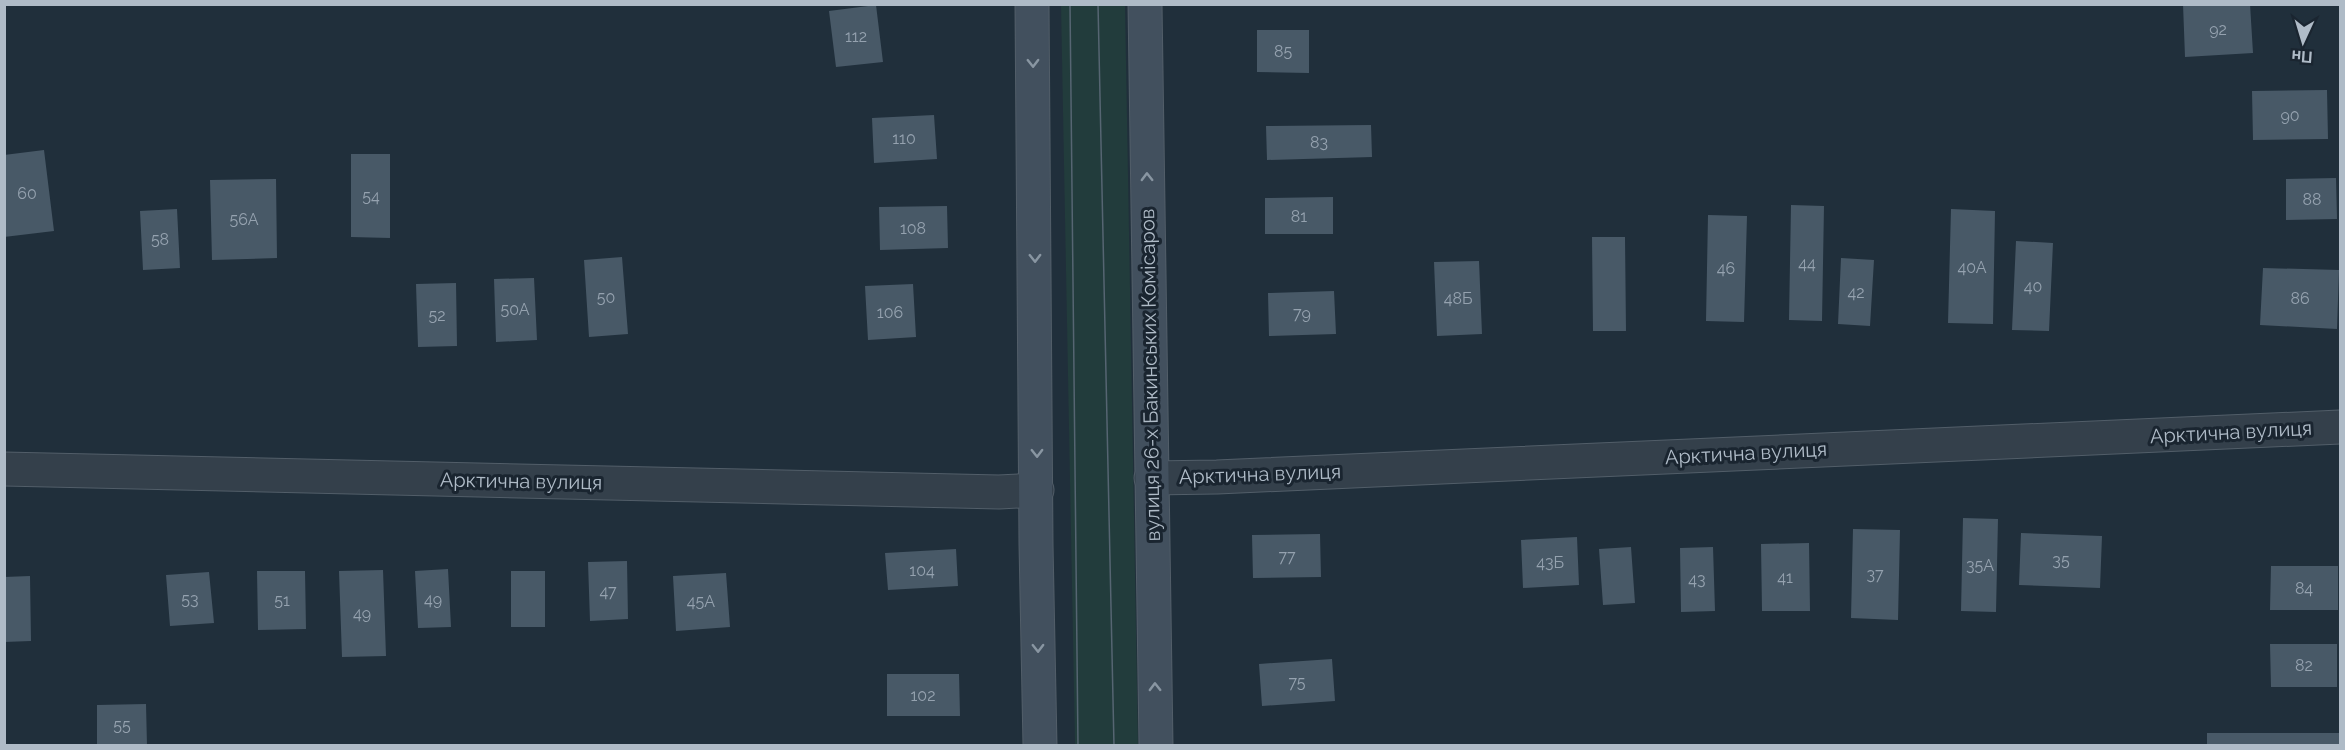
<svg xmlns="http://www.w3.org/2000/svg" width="2345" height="750" viewBox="0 0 2345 750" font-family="Raleway,sans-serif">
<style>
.green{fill:#223c3c}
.building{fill:#485967}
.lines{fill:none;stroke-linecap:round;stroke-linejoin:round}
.street-casing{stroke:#525e69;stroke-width:35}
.secondary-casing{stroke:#525e69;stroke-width:35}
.street{stroke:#34404b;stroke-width:33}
.secondary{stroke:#42505e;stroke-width:33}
.tram{stroke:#566572;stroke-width:1.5}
.oneway{stroke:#8996a2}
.labels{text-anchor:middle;stroke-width:6;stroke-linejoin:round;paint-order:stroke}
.number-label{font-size:16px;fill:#95a2af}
.street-label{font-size:20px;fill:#afbbc7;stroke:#1a2530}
</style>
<rect width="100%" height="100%" fill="#202f3b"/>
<!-- green -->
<path class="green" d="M1061 5H1125L1138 745H1075Z"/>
<!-- building -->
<path class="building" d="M2183 4H2250L2253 53 2185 57Z
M876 5 883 62 836 67 829 11Z
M1257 30H1309V73L1257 72Z
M2327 90 2328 139 2253 140 2252 91Z
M934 115 937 159 874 163 872 118Z
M1371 125 1372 157 1267 160 1266 126Z
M44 150 54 231 4 237V155Z
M351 154H390V238L351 237Z
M2336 178 2337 219 2286 220V179Z
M276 179 277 258 212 260 210 180Z
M1333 197V234H1265V198Z
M1791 205 1824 206 1822 321 1789 320Z
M947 206 948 248 880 250 879 207Z
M177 209 180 268 143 270 140 211Z
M1951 209 1995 211 1993 324 1948 323Z
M1708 215 1747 216 1744 322 1706 321Z
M1592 237H1625L1626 331H1593Z
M2016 241 2053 243 2049 331 2012 330Z
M622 257 628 334 589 337 584 260Z
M1841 258 1874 260 1870 326 1838 324Z
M1479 261 1482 334 1437 336 1434 262Z
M2263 268 2339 270 2337 329 2260 325Z
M534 278 537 340 496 342 494 279Z
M456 283 457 346 418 347 416 284Z
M913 284 916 337 868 340 865 286Z
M1334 291 1336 334 1269 336 1268 293Z
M1963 518 1998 519 1996 612 1961 611Z
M1853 529 1900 530 1898 620 1851 618Z
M2021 533 2102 536 2100 588 2019 585Z
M1320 534 1321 577 1253 578 1252 535Z
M1577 537 1579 585 1523 588 1521 540Z
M1809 543 1810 611H1762L1761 544Z
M1631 547 1635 603 1603 605 1599 549Z
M1713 547 1715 611 1681 612 1680 548Z
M956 549 958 586 888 590 885 553Z
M627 561 628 619 590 621 588 562Z
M2271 566H2338V610H2270Z
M448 569 451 627 418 628 415 571Z
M383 570 386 656 342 657 339 571Z
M257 571H305L306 629 258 630Z
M511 571H545V627H511Z
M209 572 214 623 170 626 166 575Z
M726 573 730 627 676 631 673 576Z
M30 576 31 641 4 642V577Z
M2270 644H2337V687H2271Z
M1332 659 1335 701 1262 706 1259 664Z
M887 674H959L960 716H887Z
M146 704 147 746H97V705Z
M2207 733H2339V746H2207Z"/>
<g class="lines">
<!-- street casing -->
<g class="street-casing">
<path id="street" d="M4 469 999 492 1037 490
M1151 478 1217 477 2340 427"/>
</g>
<!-- secondary casing -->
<g class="secondary-casing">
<path id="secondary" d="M1032 4 1036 544 1040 746
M1145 4 1156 746"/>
</g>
<!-- street -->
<use href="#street" class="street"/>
<!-- secondary -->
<use href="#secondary" class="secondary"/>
<!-- tram -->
<path class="tram" d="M1070 4 1078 746
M1098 4 1114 746"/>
</g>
<!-- one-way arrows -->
<defs><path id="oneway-chevron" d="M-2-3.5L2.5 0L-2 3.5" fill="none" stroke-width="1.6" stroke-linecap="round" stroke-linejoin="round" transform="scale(1.5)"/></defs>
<g class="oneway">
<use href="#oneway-chevron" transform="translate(1033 63) rotate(89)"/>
<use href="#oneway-chevron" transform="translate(1147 177) rotate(-91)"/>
<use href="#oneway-chevron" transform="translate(1035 258) rotate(89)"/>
<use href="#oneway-chevron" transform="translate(1037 453) rotate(89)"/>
<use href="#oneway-chevron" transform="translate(1038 648) rotate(89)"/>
<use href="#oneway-chevron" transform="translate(1155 687) rotate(-91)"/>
</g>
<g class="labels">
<!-- number labels -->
<g class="number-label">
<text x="2218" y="35">92</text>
<text x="856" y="42">112</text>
<text x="1283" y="57">85</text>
<text x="2290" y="121">90</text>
<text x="904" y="144">110</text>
<text x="1319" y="148">83</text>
<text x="27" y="199">60</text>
<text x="371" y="202">54</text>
<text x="2312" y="205">88</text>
<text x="1299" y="222">81</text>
<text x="244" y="225">56А</text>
<text x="913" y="234">108</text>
<text x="160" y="245">58</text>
<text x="1807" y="269">44</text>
<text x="1972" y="273">40А</text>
<text x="1726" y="274">46</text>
<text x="2033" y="292">40</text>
<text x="1856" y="298">42</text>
<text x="606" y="303">50</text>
<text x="1458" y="304">48Б</text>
<text x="2300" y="304">86</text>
<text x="515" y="315">50А</text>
<text x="890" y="318">106</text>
<text x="1302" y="319">79</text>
<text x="437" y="321">52</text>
<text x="1287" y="562">77</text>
<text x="2061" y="566">35</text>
<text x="1550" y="568">43Б</text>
<text x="1980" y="571">35А</text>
<text x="922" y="576">104</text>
<text x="1875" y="580">37</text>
<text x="1785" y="583">41</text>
<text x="1697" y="585">43</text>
<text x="2304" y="594">84</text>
<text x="608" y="597">47</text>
<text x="190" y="605">53</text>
<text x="433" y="605">49</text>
<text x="282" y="606">51</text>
<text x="701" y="607">45А</text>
<text x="362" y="619">49</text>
<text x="2304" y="671">82</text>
<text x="1297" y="688">75</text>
<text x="923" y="701">102</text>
<text x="122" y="731">55</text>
</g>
<!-- street labels -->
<g class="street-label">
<text transform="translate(1150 375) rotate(-91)" y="7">вулиця 26-х Бакинських Комісаров</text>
<text transform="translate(2231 432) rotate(-3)" y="7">Арктична вулиця</text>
<text transform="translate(1746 453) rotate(-3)" y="7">Арктична вулиця</text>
<text transform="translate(1260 474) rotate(-2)" y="7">Арктична вулиця</text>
<text transform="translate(521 481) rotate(1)" y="7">Арктична вулиця</text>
</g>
</g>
<!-- border -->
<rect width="2345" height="750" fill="none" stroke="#afbbc7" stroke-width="12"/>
<!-- north arrow -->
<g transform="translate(2303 42) rotate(184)" stroke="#1a2530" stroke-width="4.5" paint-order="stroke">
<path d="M0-4.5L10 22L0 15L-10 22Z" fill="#afbbc7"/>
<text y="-9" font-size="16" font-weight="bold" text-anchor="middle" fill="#afbbc7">Пн</text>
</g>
</svg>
